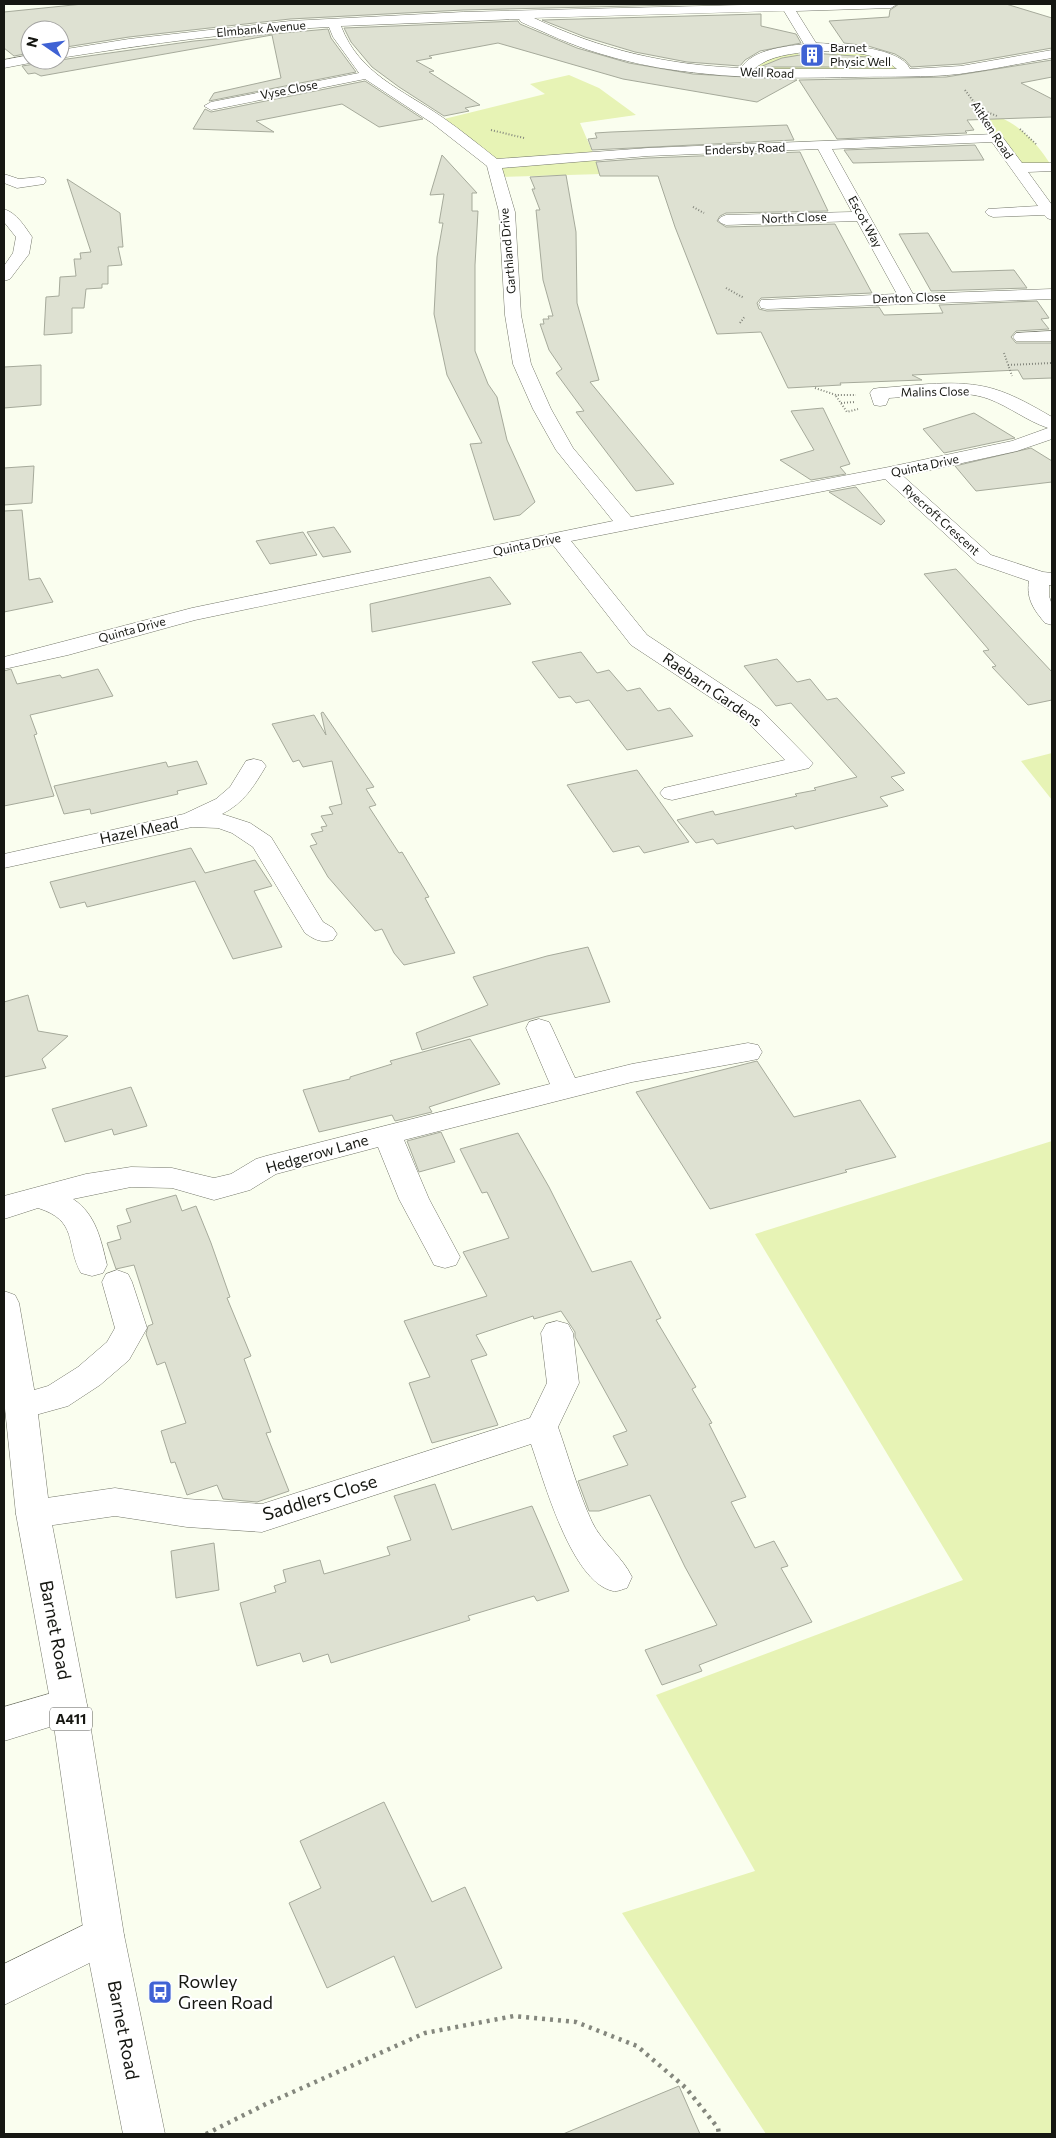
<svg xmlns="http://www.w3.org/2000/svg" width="1056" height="2138" viewBox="0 0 1056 2138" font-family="Commissioner,sans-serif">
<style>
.green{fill:#e7f3b5}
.building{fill:#dee1d2;stroke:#a6aa9b}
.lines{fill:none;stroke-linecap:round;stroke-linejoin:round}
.minor-casing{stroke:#74776a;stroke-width:1}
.major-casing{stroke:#74776a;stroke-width:1}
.path-far1{stroke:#84877d;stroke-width:2;stroke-dasharray:1 2;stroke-linecap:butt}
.path{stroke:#84877d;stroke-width:4.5;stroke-dasharray:3 5;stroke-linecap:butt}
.minor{fill:#fff;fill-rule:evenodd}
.major{fill:#fff;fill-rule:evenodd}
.labels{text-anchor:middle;stroke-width:4;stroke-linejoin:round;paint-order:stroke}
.far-street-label{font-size:12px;fill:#161712;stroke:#fff}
.far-poi-label{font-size:12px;fill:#161712;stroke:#fff;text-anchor:start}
.shield{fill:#fff;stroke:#5c5d59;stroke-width:1}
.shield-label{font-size:14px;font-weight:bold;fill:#161712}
.street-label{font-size:15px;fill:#161712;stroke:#fff}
.near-street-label{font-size:18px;fill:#161712;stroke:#fff}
.near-poi-label{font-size:18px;fill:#161712;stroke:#fff;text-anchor:start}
</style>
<rect width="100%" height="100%" fill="#fafeef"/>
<!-- green -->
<path class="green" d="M833 50C854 52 881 53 897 68L891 70 761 72 756 69 765 58 796 51 802 60 835 57Z
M569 75 599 88 636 115 580 123 602 174 497 177 495 164 465 142 444 119 545 94 530 84Z
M982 110C1016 121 1034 138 1052 167L1017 168 996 138Z
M1052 753V800L1021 761Z
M1052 1141V2134H766L622 1913 755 1871 656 1695 963 1580 755 1234Z"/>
<!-- building -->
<path class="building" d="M83 4H716L463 10 290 19 129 37 60 48V30H30V53L14 56 4 48V12Z
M899 4H1006L1052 18V48L961 64 911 67 905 60 895 54 868 46 844 43 829 21 889 17 890 10Z
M761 14V26L796 34 801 43 760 51 745 60 740 66 687 62 635 52 585 37 542 20Z
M518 21 520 24 577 48 629 63 693 74 797 80 757 102 623 79 498 43 429 56 432 58 416 61 434 71 429 72 480 105 465 108 469 111 444 116 399 87 372 67 351 42 344 28Z
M328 29 331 38 356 72 209 101 214 93 281 78 272 35 41 76 35 73 28 74 22 66 35 64 38 60H60L194 41Z
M812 53 868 57 891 67H760L782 58Z
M1052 60V77L1021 83 1052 99V117L967 120 974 130 965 131 967 133 837 139 799 80 946 77Z
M365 81 423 119 379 127 342 104 256 121 274 132 193 129 205 109 211 112Z
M787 125 794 140 592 150 588 139 597 138 595 133 611 132Z
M975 145 984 160 853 163 844 150Z
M800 152 828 211 726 213 720 216 717 221 726 227 835 224 872 293 761 298 757 303 759 309 767 311 879 307 884 315 943 313 939 305 1037 301 1049 318 1041 319 1049 329 1016 331 1011 337 1016 343H1052V378L1023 379 1018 370 912 375 922 380 840 383 841 385 788 388 761 332 717 334 675 227 658 176H600L596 162 648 158Z
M442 155 477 193H472V211H478L475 265V351L488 384 497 397 507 440 535 502 520 515 494 520 470 444 482 443 447 375 434 314 437 257 443 223H439L444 194 430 195Z
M566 175 576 232 577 303 599 380 590 382 674 484 636 491 576 412 584 411 556 373 562 369 549 350 540 324H544L543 319H549L548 316H553L543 280 536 210H540L532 189H535L530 177Z
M67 179 120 213 123 247H118L122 265 108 266V284H102V288L86 289 84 308H72V333L44 335 46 297 59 296 60 277 76 276 74 259H81L80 253 91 252Z
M928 233 952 272 1014 270 1027 288 931 291 899 234Z
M41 365V405L4 408V367Z
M823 408 850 464 840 467 846 474 811 480 780 460 814 450 791 411Z
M974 413 1015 438 944 453 923 429Z
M1031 448 1052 461V482L976 491 955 466Z
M34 466 32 503 4 505V468Z
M856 487 885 521 881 525 829 492Z
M22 510 29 580 40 578 53 602 4 612V511Z
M334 527 351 552 323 557 307 532Z
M303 532 317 555 270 564 256 541Z
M956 569 1052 672V700L1028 705 992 667 996 666 983 651 989 650 924 574Z
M490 577 511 604 372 632 370 604Z
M581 652 597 673 609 670 627 691 640 688 658 711 670 708 693 736 627 750 589 700 576 703 570 696 559 698 532 662Z
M777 659 797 682 810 679 827 700 837 698 905 773 891 777 904 790 880 797 888 806 795 829 793 826 717 844 713 839 696 843 677 820 713 811 715 815 797 796 795 794 816 790 814 788 857 777 791 703 776 706 744 666Z
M11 669 17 684 60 675 62 678 98 669 113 696 30 715 37 734 34 735 54 796 4 806V671Z
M323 712 374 787 366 789 376 805 369 807 399 853 402 852 429 897 425 898 455 953 404 965 394 953 382 929 375 931 328 877 310 846 317 844 311 834 323 831 321 827 327 826 321 816 333 814 329 807 342 804 332 761 303 767 299 760 293 762 272 724 314 715 326 735 321 713Z
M197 761 207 784 177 791 178 794 91 814 90 809 64 814 54 786 166 762 168 767Z
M637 770 689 842 644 853 639 846 613 852 567 785Z
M191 848 205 873 255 860 272 886 254 891 282 947 233 959 195 881 87 907 85 902 60 908 50 882Z
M588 947 610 1002 538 1017 422 1050 416 1033 488 1005 473 977 547 956Z
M28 995 38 1031 68 1036 42 1059 46 1068 4 1077V1002Z
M470 1039 500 1084 429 1107 432 1112 395 1121 392 1115 319 1132 303 1090 350 1079V1077L392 1064 390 1061Z
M757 1061 794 1117 860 1100 896 1157 845 1170 847 1172 710 1209 636 1092Z
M131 1087 147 1126 114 1135 112 1129 65 1142 52 1109Z
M441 1132 455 1162 419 1172 407 1141Z
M518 1133 549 1187 592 1272 631 1261 661 1318 656 1320 696 1387 692 1389 712 1423 709 1424 746 1497 731 1502 755 1548 774 1541 788 1566 781 1568 812 1622 699 1665 702 1671 662 1685 645 1650 717 1625 685 1567 650 1495 599 1511H589L578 1481 628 1465 613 1436 627 1431 575 1337V1332L561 1311 534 1319 533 1316 476 1335 487 1355 471 1360 498 1425 432 1443 409 1383 430 1377 404 1321 487 1296 463 1252 509 1238 487 1192 482 1193 460 1149Z
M176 1195 182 1211 196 1206 211 1243 230 1297 227 1298 251 1356 244 1359 271 1432 266 1433 289 1491 257 1502 223 1499 217 1485 187 1495 175 1462 171 1463 161 1431 186 1423 165 1362 157 1365 146 1334 148 1326 153 1324 134 1265 116 1269 107 1243 121 1239 117 1226 131 1222 126 1209Z
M435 1484 452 1530 532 1506 569 1591 537 1601 534 1596 468 1616 470 1620 331 1663 328 1654 303 1662 300 1653 257 1666 240 1603 276 1592 274 1586 286 1582 283 1570 320 1560 324 1574 390 1555 387 1547 411 1540 394 1496Z
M214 1543 219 1590 176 1598 171 1551Z
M384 1802 432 1902 465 1887 502 1968 416 2008 394 1956 327 1988 289 1903 321 1888 300 1841Z
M679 2086 700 2134H563Z"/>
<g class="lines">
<!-- minor casing -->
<g class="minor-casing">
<path id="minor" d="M780 4H897L891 8 796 11 816 43C838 44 901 47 910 69L961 66 1052 50V58C1021 63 990 70 959 74 925 78 891 76 857 77 770 79 681 79 598 53 571 45 546 33 521 22L519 19 341 26C359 74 403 90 442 117 461 130 479 145 497 159L648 148 996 134 1001 135 1022 163H1052V171L1028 172 1052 205V220L1047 218 1044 215 993 217 988 215 985 212 988 209 1038 206 992 142 832 149 913 294 1052 289V299L767 309 761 308 759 304 761 300 897 294 857 221 726 225 721 223 718 220 721 217 726 215 852 212 818 149 648 156 502 168 515 212 521 315 531 364 551 409 573 448 631 517 889 467 1012 441 1048 428C1027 421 1010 407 989 399 959 388 920 396 889 398L886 405 880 406 874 405 870 393 873 389 879 388C916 386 957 378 994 389 1014 395 1033 406 1052 417V439L1017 451 903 476 991 555 1043 572 1052 573V585H1049V596L1052 605V625L1045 623C1034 610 1026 599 1029 581L977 563 885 479 571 541 647 635 762 711 813 763 809 768 672 800 664 798 660 793 664 788 785 760 746 721 631 645 553 545 195 620 68 655 4 669V657L192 608 613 521 556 450 533 409 513 364 505 315 499 212 487 166 432 123 365 79 211 110 204 106 211 102 359 73 333 37 329 27C239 31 149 44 60 58V50L129 39 290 21 463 12ZM784 11 804 44C784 47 753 49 741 68 667 65 601 50 534 18ZM812 51C839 52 876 50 897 69H754C770 55 792 54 812 51Z
M30 55V60H36L35 62 4 68V60Z
M4 174 19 179 39 177 44 178 46 181 44 184 17 188 4 183Z
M1052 331V341H1016L1013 337 1016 333Z
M254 759 262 761 266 766C254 786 244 803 222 814L250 823 271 837 323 922 333 928 337 934 333 940C321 943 315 940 305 933L253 847 232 833 218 828 192 827 4 868V854L184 814 216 799 230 787 246 761Z
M539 1019 549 1022 552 1028 575 1078 632 1064 748 1043 758 1045 762 1052 758 1059 748 1061 632 1082 404 1140 429 1199 460 1257 456 1265 445 1268 434 1265 430 1257 399 1199 378 1147 276 1174 250 1190 214 1200 172 1188 131 1187 73 1199C96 1214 101 1240 107 1265L103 1273 92 1276 81 1273C65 1244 79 1221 38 1208L4 1219V1196L86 1174 131 1167 172 1168 214 1178 231 1174 256 1159 266 1156 550 1084 526 1028 529 1022Z
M117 1270 128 1274 132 1282 147 1328 129 1360 100 1385 68 1406 21 1419 10 1415 5 1406 10 1397 48 1386 78 1367 107 1342 115 1328 102 1282 106 1274Z
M557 1321 568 1324 573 1333 579 1383 558 1427C569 1458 578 1492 592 1522 602 1543 622 1556 632 1577L627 1588C623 1589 617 1592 613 1591 571 1582 544 1480 531 1444L262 1532 187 1527 115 1516 33 1528 21 1524 16 1514 21 1504 33 1500 115 1488 187 1499 262 1504 530 1418 547 1383 541 1333 546 1324Z
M69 1688 82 1693 87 1705 82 1717 4 1741V1707Z
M104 1915 118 1921 124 1935 118 1949 4 2005V1964Z"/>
</g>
<!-- major casing -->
<g class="major-casing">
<path id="major" d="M4 209C17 213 25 227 32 237L29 254 10 279 4 281V266L13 253 16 237 4 222Z
M4 1291 15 1295 19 1303 37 1406 50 1514 87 1705 124 1935 165 2134H123L84 1935 51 1705 16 1514 4 1399Z"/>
</g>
<!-- path-far1 -->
<path class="path-far1" d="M965 90 985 117
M982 110 997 116
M1020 129 1037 145
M491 130 524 138
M693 207 704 213
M726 288 744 298
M740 323 745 316
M1004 353 1012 376
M1008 365 1052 363
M815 388 836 395H856
M836 396 847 412 858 409
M841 403 855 402"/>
<!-- path -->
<path class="path" d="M206 2134 266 2104 425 2033 514 2016 576 2022 637 2046 686 2088 718 2128 719 2134"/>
<!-- minor -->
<use href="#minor" class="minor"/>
<!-- major -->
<use href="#major" class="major"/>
</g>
<!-- icons -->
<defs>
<g id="building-square" transform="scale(1.25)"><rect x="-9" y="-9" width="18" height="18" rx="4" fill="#3f62d4" stroke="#fff"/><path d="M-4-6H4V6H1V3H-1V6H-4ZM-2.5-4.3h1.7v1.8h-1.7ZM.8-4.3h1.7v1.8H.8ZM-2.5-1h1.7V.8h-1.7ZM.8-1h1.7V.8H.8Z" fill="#fff"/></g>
<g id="bus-square" transform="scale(1.25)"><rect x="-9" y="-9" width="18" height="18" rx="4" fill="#3f62d4" stroke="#fff"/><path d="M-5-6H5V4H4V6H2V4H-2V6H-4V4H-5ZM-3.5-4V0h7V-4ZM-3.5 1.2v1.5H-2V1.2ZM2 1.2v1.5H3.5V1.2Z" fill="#fff"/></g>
</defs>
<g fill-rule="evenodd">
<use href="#building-square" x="812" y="55"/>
<use href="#bus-square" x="160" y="1992"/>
</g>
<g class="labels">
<!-- far-street labels -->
<g class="far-street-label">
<text transform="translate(261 29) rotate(-5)" y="4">Elmbank Avenue</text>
<text transform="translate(767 73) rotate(2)" y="4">Well Road</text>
<text transform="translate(289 90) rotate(-11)" y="4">Vyse Close</text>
<text transform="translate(992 130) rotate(57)" y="4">Aitken Road</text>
<text transform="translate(745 149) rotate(-2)" y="4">Endersby Road</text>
<text transform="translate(794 218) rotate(-2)" y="4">North Close</text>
<text transform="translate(865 222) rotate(61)" y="4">Escot Way</text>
<text transform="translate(508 251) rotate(-95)" y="4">Garthland Drive</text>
<text transform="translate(909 298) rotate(-2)" y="4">Denton Close</text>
<text transform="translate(935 392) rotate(-1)" y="4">Malins Close</text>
<text transform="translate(925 466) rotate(-12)" y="4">Quinta Drive</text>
<text transform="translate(941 520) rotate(42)" y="4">Ryecroft Crescent</text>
<text transform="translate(527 545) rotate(-12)" y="4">Quinta Drive</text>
<text transform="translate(132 630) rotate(-15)" y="4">Quinta Drive</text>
</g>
<!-- far-poi labels -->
<g class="far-poi-label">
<text x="830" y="52">Barnet<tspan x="830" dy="14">Physic Well</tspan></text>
</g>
<!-- shield labels -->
<rect class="shield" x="50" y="1707.5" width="42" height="23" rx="4"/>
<g class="shield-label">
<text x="71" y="1724">A411</text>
</g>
<!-- street labels -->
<g class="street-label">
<text transform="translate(712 690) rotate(35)" y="5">Raebarn Gardens</text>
<text transform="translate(139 831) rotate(-12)" y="5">Hazel Mead</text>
<text transform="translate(317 1154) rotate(-16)" y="5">Hedgerow Lane</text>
</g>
<!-- near-street labels -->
<g class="near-street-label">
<text transform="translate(320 1498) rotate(-17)" y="6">Saddlers Close</text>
<text transform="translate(55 1630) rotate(79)" y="6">Barnet Road</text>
<text transform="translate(123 2030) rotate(79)" y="6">Barnet Road</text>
</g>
<!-- near-poi labels -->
<g class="near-poi-label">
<text x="178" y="1988">Rowley<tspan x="178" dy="21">Green Road</tspan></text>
</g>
</g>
<!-- border -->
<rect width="1056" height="2138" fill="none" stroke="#161712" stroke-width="10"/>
<!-- north arrow -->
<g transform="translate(45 45) rotate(283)"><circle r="24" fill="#ffffff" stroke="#a2a2a0"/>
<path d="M0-4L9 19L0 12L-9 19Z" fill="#3f62d4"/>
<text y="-8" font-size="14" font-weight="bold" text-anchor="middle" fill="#161712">N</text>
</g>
</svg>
